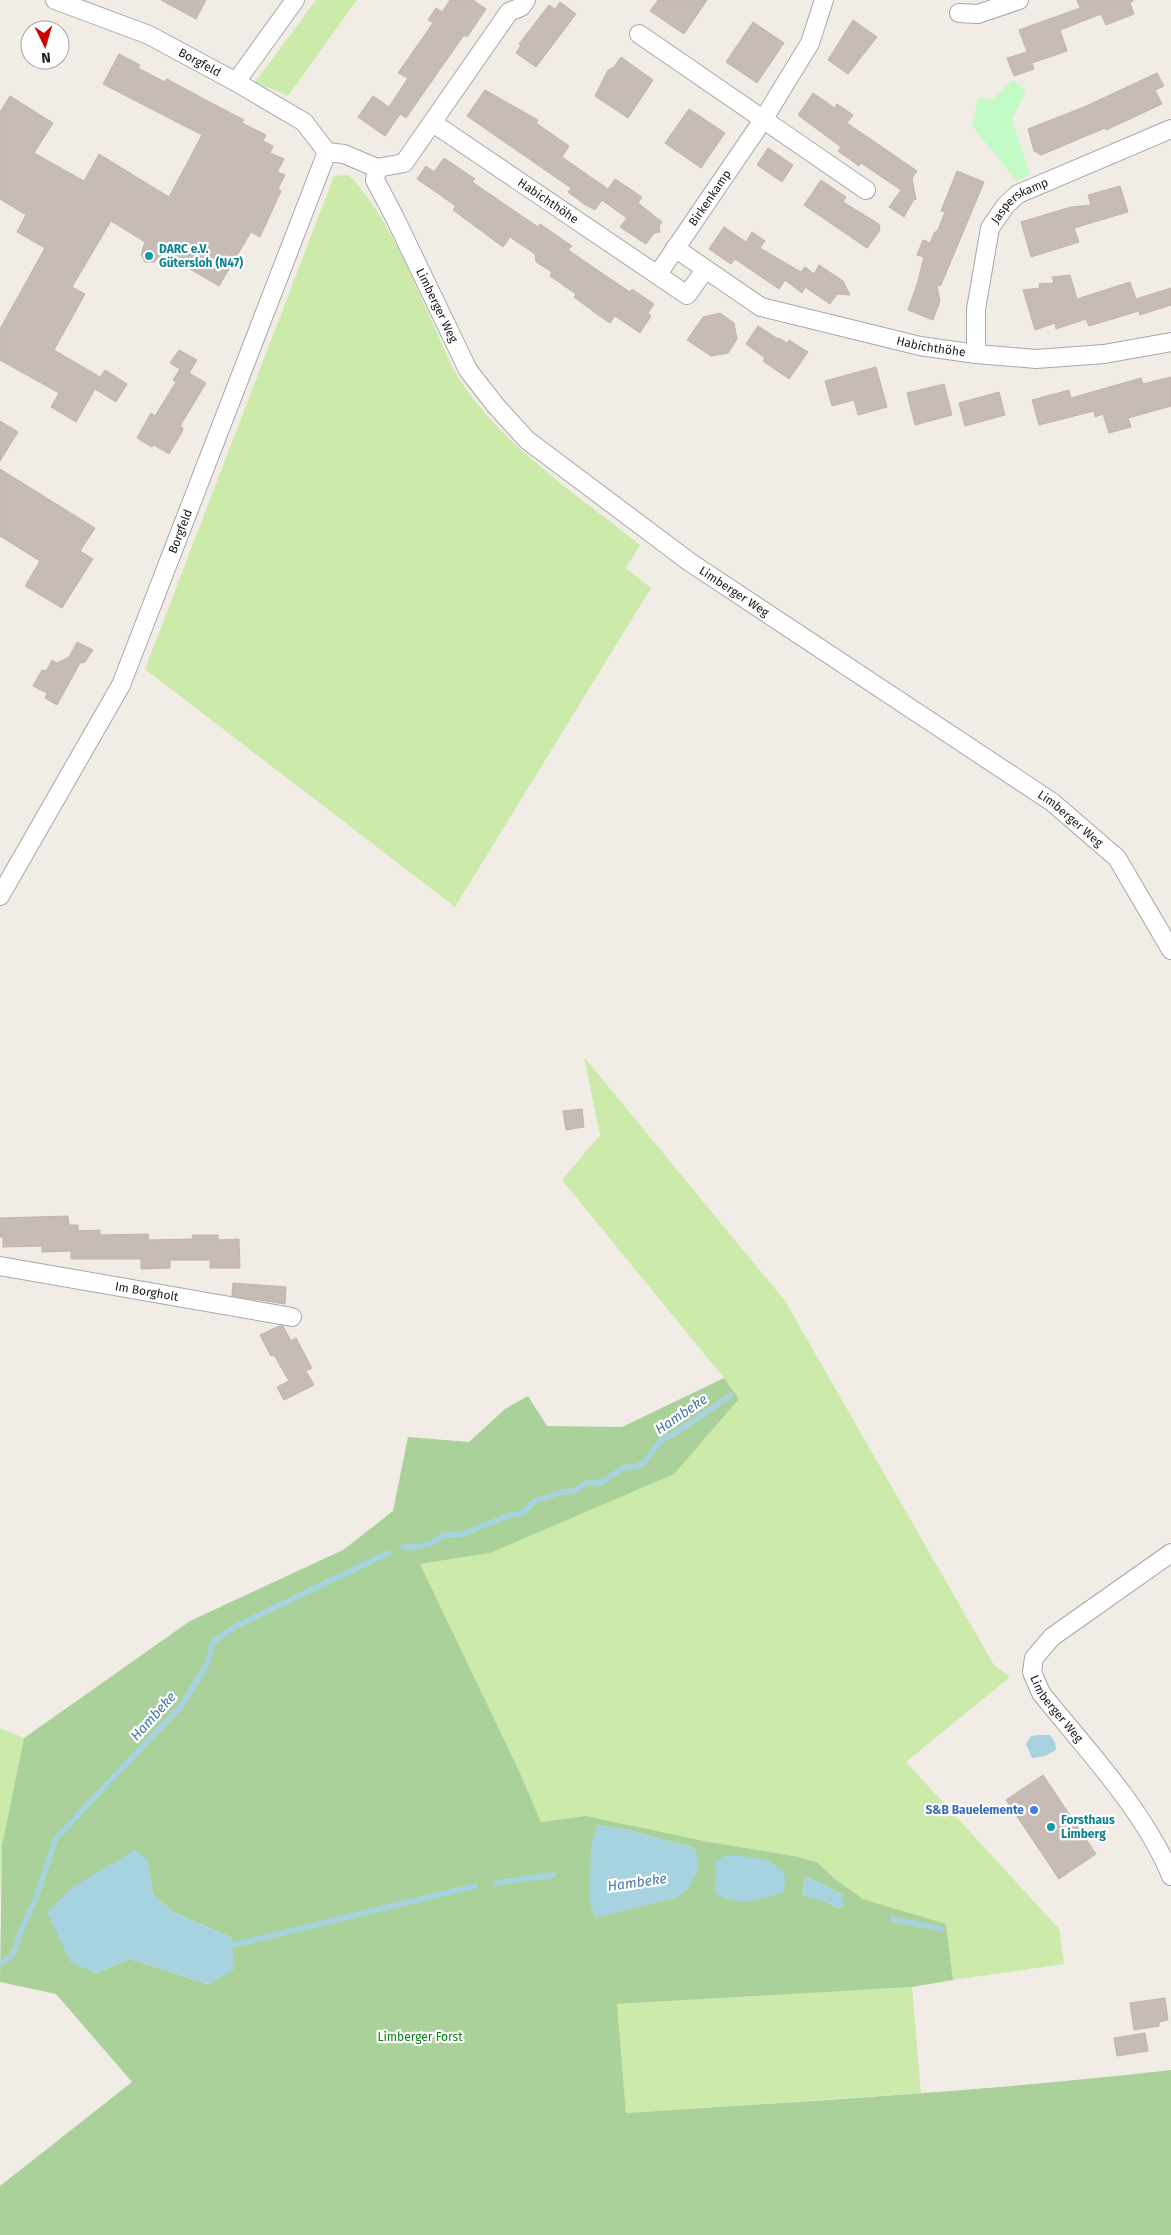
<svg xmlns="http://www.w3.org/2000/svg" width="1171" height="2235" viewBox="0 0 1171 2235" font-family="'Fira Sans',sans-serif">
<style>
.grass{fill:#ccebab}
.forest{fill:#abd19a;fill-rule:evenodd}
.park{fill:#c3fbc6}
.water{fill:#a6d3df}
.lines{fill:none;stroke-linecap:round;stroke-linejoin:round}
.stream{stroke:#a6d3df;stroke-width:5.5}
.building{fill:#c6bcb5;stroke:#c3b3a8}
.street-casing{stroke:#a7a7a7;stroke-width:20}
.street{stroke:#fff;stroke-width:18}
.culture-dot{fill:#0f9aa8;stroke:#fff;stroke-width:2}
.shop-dot{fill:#3f7fe0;stroke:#fff;stroke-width:2}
.labels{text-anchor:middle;stroke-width:4.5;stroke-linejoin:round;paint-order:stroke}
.street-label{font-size:12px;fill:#202020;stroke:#fff}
.culture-label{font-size:12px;font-weight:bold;fill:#0d838f;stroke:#fff;text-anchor:start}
.shop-label{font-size:12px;font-weight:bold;fill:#366cbe;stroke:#fff;text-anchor:end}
.park-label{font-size:12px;fill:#098311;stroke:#fff}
.water-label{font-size:14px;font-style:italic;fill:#467aab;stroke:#fff}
</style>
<rect width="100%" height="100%" fill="#f1ede6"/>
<!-- grass -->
<path class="grass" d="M316 0H357L288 96 255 82Z
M349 175C391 220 413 282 439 337 445 351 451 366 459 378 501 445 579 496 640 545L626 568 651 588 455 907 145 669 334 176Z
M584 1057 785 1301 994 1665 1010 1677 906 1762 1059 1929 1064 1964 953 1980 946 1924 863 1899 836 1880 817 1862 794 1856 709 1842 586 1816 541 1822 520 1773 420 1564 490 1553 739 1399 724 1378 562 1180 600 1135Z
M0 1728 24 1738 2 1845 0 1897Z
M912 1987 921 2093 626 2113 616 2004Z"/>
<!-- forest -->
<path class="forest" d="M724 1378 739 1399 674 1474 490 1553 420 1564 520 1773 541 1822 586 1816 709 1842 794 1856 817 1862 836 1880 863 1899 946 1924 953 1980 912 1987 617 2004 626 2113C808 2101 990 2091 1171 2070V2235H0V2186L132 2082 56 1994 0 1982 2 1845 24 1738 190 1621 343 1550 393 1511 408 1437 469 1442 505 1409 528 1396 547 1426 622 1427ZM597 1825 628 1830 695 1848 589 1902ZM147 1859 153 1895 173 1912 232 1938 208 1984 130 1959 96 1973ZM805 1877 829 1887 843 1896V1905L838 1908 824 1901 803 1895Z"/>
<!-- park -->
<path class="park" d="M1013 80 1026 91 1012 120 1030 174 1017 181 972 126 978 97 991 100Z"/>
<!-- water -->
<path class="water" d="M1040 1735H1050L1055 1742 1056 1750 1045 1756 1032 1758 1026 1744 1031 1736Z
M597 1825 628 1830 695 1848 699 1868 689 1888 678 1897 596 1918 589 1902 591 1847Z
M135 1850 147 1859 153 1895 173 1912 232 1938 234 1970 208 1984 130 1959 96 1973 71 1963 47 1912 73 1887Z
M725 1855C745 1856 799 1858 782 1893 759 1899 736 1909 715 1892L716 1862Z
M805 1877 829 1887 843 1896V1905L838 1908 824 1901 803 1895Z"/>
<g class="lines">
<!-- stream -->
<path class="stream" d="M403 1547H418L434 1542 444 1535 463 1534 507 1516 523 1513 535 1501 562 1492 575 1491 586 1483H600L623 1468 635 1467 644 1463 660 1441 674 1434 731 1395
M496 1883 553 1875
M893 1919 941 1929
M227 1944 233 1945 475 1886
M0 1963 8 1959 15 1950 19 1936 37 1895 56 1838 182 1705 207 1664 214 1641 236 1626 388 1553"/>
</g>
<!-- building -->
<path class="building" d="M161 0H206L196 19Z
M450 0H473L486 9 467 37 464 35 406 118 400 114 385 136 358 117 373 96 389 107 408 78 398 73 433 23 428 20 436 8 442 12Z
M658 0H707L684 34 650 11Z
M1077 0H1134L1130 3 1134 14 1106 25 1101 14 1060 30 1067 51 1032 63 1034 69 1014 76 1007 58 1027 52 1019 30 1080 8Z
M560 2 576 14 536 67 516 53 521 45 519 44 549 5 555 9Z
M853 20 877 37 848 74 828 60Z
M753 22 784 43 757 83 726 62Z
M119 54 140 65 138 68 165 82 167 79 204 99 244 120 242 123 266 135 263 141 273 146 270 153 284 159 277 172 285 175 278 189 281 191 260 237 251 232 219 286 163 253 154 262H145L141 254 145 242 111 221 72 287 85 294 54 350 100 377 105 370 127 384 116 402 95 389 76 422 51 407 59 393 0 360V329L45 248 17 232 26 215 0 199V112L10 96 53 123 34 153 84 181 99 154 169 197 202 135 103 84Z
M621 57 653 80 628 118 595 96 608 70 614 67Z
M1157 73 1164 86 1155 90 1162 104 1106 130 1105 128 1041 155 1034 151 1028 129 1084 107Z
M485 90 538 120 536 123 569 146 562 157 608 189 615 179 642 197 638 203 662 222 659 226 660 232 654 233 646 244 620 227 627 218 602 200 595 210 584 204 568 192 571 188 467 116Z
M813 93 835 108 837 104 853 115 847 123 917 171 912 178 916 200 914 199 904 217 889 207 901 190 861 163 859 166 838 151 841 147 798 115Z
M689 109 725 133 701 168 665 143Z
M768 148 793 165 782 182 757 165Z
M444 158 475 179 472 182 538 227 540 224 572 246 568 250 630 292 632 289 654 304 648 313 651 316 640 333 615 316 610 323 598 315 574 297 576 294 550 276 552 272 536 262 535 254 510 237 503 247 453 210 456 206 417 179 426 166 434 172Z
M957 171 984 182 941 285 937 286 940 301 933 320 908 310 918 281 924 257 917 255 923 240 930 243 934 233 938 230 945 212 941 211Z
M821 180 846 197 843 202 879 224 880 230 867 248 804 205Z
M1120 186 1128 212 1074 228 1079 242 1031 257 1021 222 1071 207 1091 205 1088 195Z
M724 227 746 242 752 232 765 241 760 248 801 272 805 267 814 274 819 265 843 281 850 295 837 294 830 304 805 287 802 293 785 280 779 289 735 259 731 264 709 249Z
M1070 275 1077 299 1130 282 1136 299 1171 288V305L1140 315 1139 311 1089 326 1086 319 1056 329 1055 323 1035 330 1023 290 1040 288 1039 284 1054 283 1052 277Z
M720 313 734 323 737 339 728 353 711 356 687 340 703 317Z
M758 326 778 339 779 338 787 343 789 340 808 352 789 379 763 361 765 358 746 344Z
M179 350 197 360 189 373 206 383 180 426 183 428 182 432 169 454 154 445 152 447 137 438 151 413 155 416 176 382 173 380 180 369 170 363Z
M876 367 887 407 858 415 854 400 832 406 825 381Z
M1171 377V406L1128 418 1131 427 1109 433 1103 414 1095 417 1094 411 1039 425 1032 400 1069 390 1071 398 1141 378 1143 384Z
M944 384 952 415 915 425 907 393Z
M999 392 1005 415 965 426 959 403Z
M0 421 18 432 0 461Z
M0 469 95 528 80 551 93 559 62 608 25 586 40 561 0 536Z
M77 642 93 650 85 662 80 663 57 705 45 698 47 693 33 686 42 670 46 671 52 660 57 663 69 657Z
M582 1109 584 1127 566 1130 563 1111Z
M68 1216 69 1225H78V1231L100 1230V1235L148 1234 149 1240 193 1239 192 1235H218V1240L239 1239 240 1268H210V1260H170V1268L141 1269V1259H71V1251L42 1252V1246L3 1247V1237H0V1218Z
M233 1283 286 1287 285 1304 232 1296Z
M279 1326H283L291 1341 296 1338 312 1368 306 1371 314 1385 284 1400 277 1387 289 1381 274 1355 271 1356 260 1335Z
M1043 1775 1096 1854 1059 1879 1006 1800Z
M1165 1998 1168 2020 1159 2022V2026L1134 2030 1130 2003Z
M1145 2033 1148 2051 1117 2056 1114 2038Z"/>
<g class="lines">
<!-- street casing -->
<g class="street-casing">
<g id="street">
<path id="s1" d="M55 0 149 35 236 82 304 122 327 152 344 154 377 168"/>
<path d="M959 13 978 14 1019 0"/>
<path d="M639 34 866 190"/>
<path d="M236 82 295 0"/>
<path id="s2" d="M433 123 687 295 705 270"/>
<path id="s3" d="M377 168 375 180 394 216 468 370 496 406 527 440 691 563 1052 802 1117 858 1171 950"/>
<path d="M377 168 404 163 509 12 521 7 526 0"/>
<path id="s4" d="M675 248 761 307 920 346 976 354 1036 359 1104 354 1171 342"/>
<path id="s5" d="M658 274 763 120 810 43 824 0"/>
<path id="s6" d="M976 354V309L990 228 1006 205 1018 194 1171 129"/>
<path id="s7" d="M0 896 121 685 327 152"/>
<path id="s8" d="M0 1266 292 1317"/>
<path id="s9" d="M1171 1553 1052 1637 1034 1658 1032 1672 1041 1693C1085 1748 1145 1811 1171 1876"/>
</g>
</g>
<!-- street -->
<use href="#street" class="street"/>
</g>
<!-- markers -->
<g class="culture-dot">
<circle cx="149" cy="256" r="5"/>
<circle cx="1051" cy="1827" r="5"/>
</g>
<circle class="shop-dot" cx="1034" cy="1810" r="5"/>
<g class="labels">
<!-- street labels -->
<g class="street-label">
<text dy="4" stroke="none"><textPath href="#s1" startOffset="158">Borgfeld</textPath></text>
<text dy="4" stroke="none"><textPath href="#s5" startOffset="92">Birkenkamp</textPath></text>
<text dy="4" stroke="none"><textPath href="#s2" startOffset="139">Habichthöhe</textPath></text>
<text dy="4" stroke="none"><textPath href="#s6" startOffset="169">Jasperskamp</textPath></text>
<text dy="4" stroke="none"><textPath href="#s3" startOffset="152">Limberger Weg</textPath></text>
<text dy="4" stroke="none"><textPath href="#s4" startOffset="279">Habichthöhe</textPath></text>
<text dy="4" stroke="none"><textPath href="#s7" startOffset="408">Borgfeld</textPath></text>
<text dy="4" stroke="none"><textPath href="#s3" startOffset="572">Limberger Weg</textPath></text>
<text dy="4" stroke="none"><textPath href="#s3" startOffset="978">Limberger Weg</textPath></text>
<text dy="4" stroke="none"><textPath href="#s8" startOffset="149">Im Borgholt</textPath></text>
<text dy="4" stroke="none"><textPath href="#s9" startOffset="232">Limberger Weg</textPath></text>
</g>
<!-- culture labels -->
<g class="culture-label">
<text x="159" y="253">DARC e.V.<tspan x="159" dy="14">Gütersloh (N47)</tspan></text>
<text x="1061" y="1824">Forsthaus<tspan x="1061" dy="14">Limberg</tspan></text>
</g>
<!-- shop labels -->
<g class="shop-label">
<text x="1024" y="1814">S&amp;B Bauelemente</text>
</g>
<!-- park labels -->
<g class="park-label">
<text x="420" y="2041">Limberger Forst</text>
</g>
<!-- water labels -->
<g class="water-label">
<text transform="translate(681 1414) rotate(-34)" y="5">Hambeke</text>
<text transform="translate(153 1716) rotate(-48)" y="5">Hambeke</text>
<text transform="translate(637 1882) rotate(-8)" y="5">Hambeke</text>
</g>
</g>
<!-- north arrow -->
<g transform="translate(45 45) rotate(175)"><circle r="24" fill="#ffffff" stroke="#a6a6a6"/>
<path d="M0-4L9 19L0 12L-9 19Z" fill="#d00004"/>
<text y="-8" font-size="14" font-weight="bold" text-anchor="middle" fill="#202020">N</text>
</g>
</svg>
